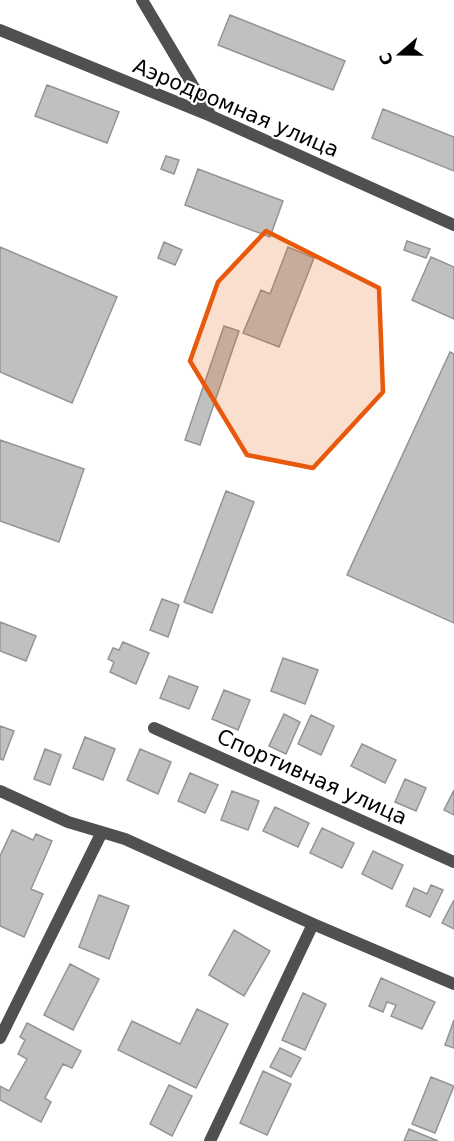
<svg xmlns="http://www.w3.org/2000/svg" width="454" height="1141" viewBox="0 0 454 1141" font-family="'DejaVu Sans',sans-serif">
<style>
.building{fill:#c0c0c0;stroke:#949494;stroke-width:1.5}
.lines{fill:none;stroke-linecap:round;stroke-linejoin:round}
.minor{stroke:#505050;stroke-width:12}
.marked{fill:#e8590c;fill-opacity:0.2;stroke:#e8590c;stroke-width:4.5;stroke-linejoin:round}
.labels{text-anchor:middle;stroke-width:4.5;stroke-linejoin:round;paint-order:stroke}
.street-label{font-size:21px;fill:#000;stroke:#fff}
</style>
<rect width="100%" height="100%" fill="#fff"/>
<!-- building -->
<path class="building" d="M230 15 345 61 333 90 218 45Z
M47 85 119 112 107 143 35 116Z
M383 109 454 137V171L372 138Z
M166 156 179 160 174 174 161 169Z
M198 169 283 201 270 237 185 205Z
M407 241 430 249 426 258 404 250Z
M164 242 182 250 175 265 158 258Z
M0 247 117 297 72 403 0 372Z
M288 247 314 258 279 347 243 333 261 290 270 294Z
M431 257 454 267V319L412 300Z
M224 326 239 331 200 445 185 440Z
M450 352 454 354V623L347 575Z
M0 440 84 469 59 542 0 521Z
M226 491 254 502 212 613 184 602Z
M162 599 179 605 168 637 150 630Z
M0 622 36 636 26 661 0 651Z
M123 642 149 653 136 684 110 672 114 662 108 659 113 648 119 650Z
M283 658 318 670 305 704 271 691Z
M169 676 198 687 189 709 160 698Z
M224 690 250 700 238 730 212 719Z
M284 714 300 722 286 754 269 746Z
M311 715 334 726 321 755 298 744Z
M0 726 14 731 3 760 0 759Z
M85 737 115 749 103 780 73 768Z
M362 744 396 760 385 783 351 766Z
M45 749 61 755 50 785 34 779Z
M140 749 171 762 158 794 127 780Z
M190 773 218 785 205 813 178 801Z
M405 779 426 788 416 811 395 802Z
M454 790V815L444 810Z
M232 791 259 801 248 830 221 820Z
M275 807 309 823 298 847 263 831Z
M322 828 354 843 342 868 310 853Z
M12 830 33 840 36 834 52 841 31 889 43 894 24 937 0 926V856Z
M373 851 403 865 392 889 362 874Z
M431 885 443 890 430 917 406 906 414 888 427 894Z
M99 895 129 906 109 959 79 947Z
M454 900V929L442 923Z
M234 930 270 951 244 996 209 975Z
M70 964 99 979 73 1030 44 1015Z
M381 978 435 1002 422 1029 391 1016 396 1005 387 1002 383 1012 369 1006Z
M303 993 326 1004 305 1050 282 1040Z
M197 1009 228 1024 196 1088 118 1050 132 1021 180 1044Z
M454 1020V1048L445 1045Z
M27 1023 81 1051 72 1068 63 1064 45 1098 51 1102 41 1122 0 1100V1086L9 1091 27 1059 18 1054 25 1040 20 1037Z
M280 1048 301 1058 291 1077 270 1067Z
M263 1071 291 1084 267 1135 240 1123Z
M431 1077 454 1086 435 1133 412 1124Z
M169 1085 192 1096 172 1136 150 1124Z
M409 1129 438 1141H404Z"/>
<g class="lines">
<!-- minor -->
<path class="minor" d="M142 0 211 116
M0 30 211 116 454 225
M154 728 454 862
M0 791 68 822 125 839 313 924 454 984
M0 1038 102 832
M210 1141 313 924"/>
</g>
<!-- marked area -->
<path class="marked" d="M266 231 379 288 383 392 313 468 247 455 190 361 218 282Z"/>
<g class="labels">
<!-- street labels -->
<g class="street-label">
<text transform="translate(236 108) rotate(23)" y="7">Аэродромная улица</text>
<text transform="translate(312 777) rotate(24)" y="7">Спортивная улица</text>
</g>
</g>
<!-- north arrow -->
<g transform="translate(400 54) rotate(250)" stroke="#ffffff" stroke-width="4.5" paint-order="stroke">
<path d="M0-4.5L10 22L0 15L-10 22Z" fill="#000000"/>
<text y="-9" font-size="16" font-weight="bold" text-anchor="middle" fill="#000000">С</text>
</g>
</svg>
